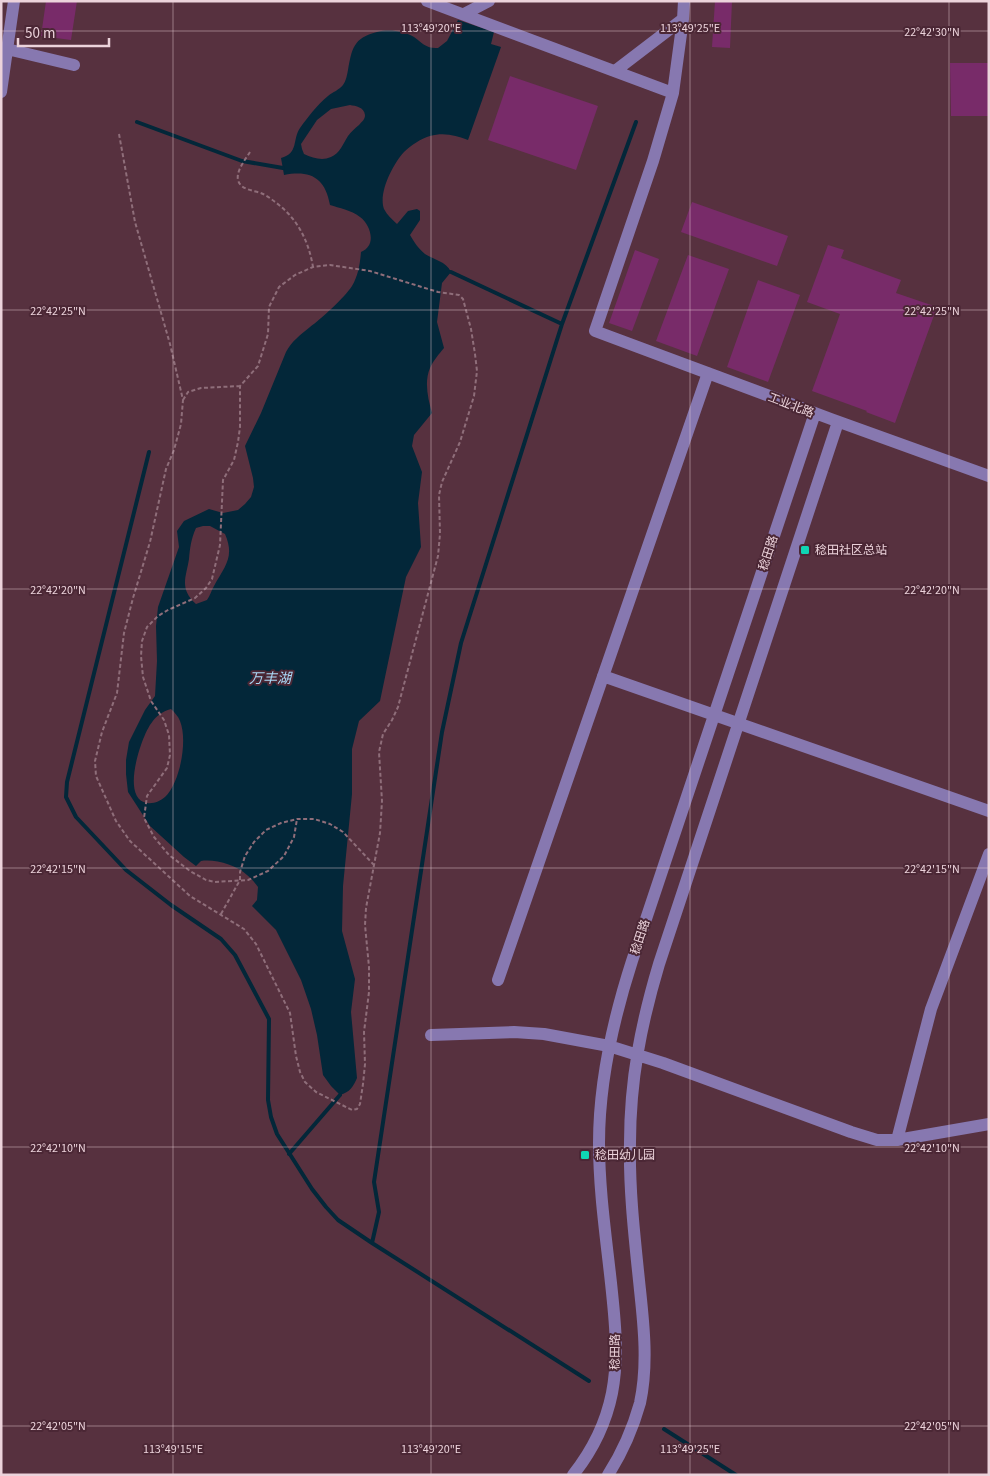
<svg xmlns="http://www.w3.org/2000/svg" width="990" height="1476" viewBox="0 0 990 1476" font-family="'Source Sans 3','Noto Sans SC',sans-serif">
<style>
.water{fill:#032739;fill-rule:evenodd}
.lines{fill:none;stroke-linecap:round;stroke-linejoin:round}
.stream{stroke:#032739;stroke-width:4}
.building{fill:#782b69}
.path{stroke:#8f6e7a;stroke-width:2;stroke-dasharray:4 2.5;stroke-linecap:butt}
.minor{stroke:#8778b0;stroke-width:12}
.ticks{fill:none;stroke:#ecd3db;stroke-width:1;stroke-opacity:0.45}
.poi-dot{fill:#0fd5b4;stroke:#4b2735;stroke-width:2}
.labels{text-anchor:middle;stroke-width:4;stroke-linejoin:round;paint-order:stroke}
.street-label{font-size:12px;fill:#ecd3db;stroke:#4b2735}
.poi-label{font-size:12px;fill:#ecd3db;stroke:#4b2735;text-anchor:start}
.water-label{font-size:14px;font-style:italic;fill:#aadaf8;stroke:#4b2735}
.ticks-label{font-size:12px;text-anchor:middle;fill:#ecd3db;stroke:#4b2735;stroke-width:4;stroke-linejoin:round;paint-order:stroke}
</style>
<rect width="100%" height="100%" fill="#57313f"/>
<!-- water -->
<path class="water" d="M458 20 494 32 491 44 501 47 468 140C456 135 443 132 430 136 422 138 410 146 404 152 393 164 378 193 384 209 387 215 392 219 397 224L408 211 417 209 420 211V220L410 235C414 242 418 248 425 254 434 260 446 261 451 272L442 283 437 322 444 348C439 354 433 361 430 368 424 382 428 399 432 413L414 435 412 446 422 472 418 503 421 547 406 577 380 701 359 721 352 749V794L343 886 342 931 355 979 351 1012 357 1078C353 1087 350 1092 340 1095L331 1086 323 1075 317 1035 311 1009 301 980 276 930 252 906 257 900 258 887C255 883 251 878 247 875 236 865 216 859 201 861L196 866 184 857 150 826 128 792 126 774V760L129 742 145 710 155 696 157 661 156 626 158 607 179 547 177 531 184 521 209 509 223 513 238 510 245 504 251 497 254 487 253 478 245 446 261 413 286 352C292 341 300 335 310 327 321 319 345 297 352 286 358 276 360 264 361 252 377 246 371 225 360 217 351 210 339 208 330 205 325 178 311 170 284 175L281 158C299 153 292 140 300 128 308 117 317 105 328 96 333 92 339 90 343 85 346 81 347 75 348 70 352 49 353 38 377 32 389 29 404 31 414 37 422 43 427 49 438 48L447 41ZM350 105C356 106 364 107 365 115 365 120 362 121 359 125 355 128 351 132 348 136 343 144 340 153 331 157 322 161 313 158 304 154L302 149 301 144 317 120 331 109ZM203 526H210L225 534C235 557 225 566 214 586 211 591 210 596 207 600L196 604C179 588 186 578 189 559 190 548 191 539 196 528ZM171 709C175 713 178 716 180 721 188 740 180 783 165 797 160 801 154 804 147 803 125 799 136 759 141 745 147 729 153 714 171 709Z"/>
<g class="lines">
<!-- stream -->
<path class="stream" d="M137 122 242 161 283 168
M451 272 562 324
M149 452 67 782 66 797 76 817 126 870 171 905 221 939 235 955 269 1019 268 1100 271 1117 277 1134 312 1189 326 1207 338 1220 372 1243 589 1381
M289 1154 340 1095
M372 1243 379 1212 374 1182 442 732 461 643 562 324 636 122
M664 1429 736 1475"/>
</g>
<!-- building -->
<path class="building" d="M46 1H77L71 40 41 36Z
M715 1H732L730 48 712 47Z
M950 63H989V116H951Z
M510 76 598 106 576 170 488 140Z
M692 202 788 236 777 266 681 232Z
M828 245 844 250 841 258 901 280 896 293 937 307 895 423 866 412 867 411 812 391 840 314 807 302Z
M635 250 659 259 632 331 609 323Z
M688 255 729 269 697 356 656 341Z
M758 280 800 295 768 382 727 367Z"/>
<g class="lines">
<!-- path -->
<path class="path" d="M119 134 135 222 170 344 183 400 181 424 174 450 166 469 150 542 133 598 124 633 117 693 102 732 95 761 96 776 116 821 130 841 190 896 244 929 256 944 290 1013 296 1056 300 1072 305 1082 316 1092 352 1110 357 1109 360 1104 363 1084 365 1064 364 1032 369 992V967L365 925 366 908 380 833 382 801 379 752 383 734 392 720 398 707 438 556 440 534 439 495 442 482 460 442 474 396 477 371 475 354 471 329 463 299 459 295 438 292 370 271 330 265 313 267 295 275 279 287 269 307 268 334 258 366 240 386V427L238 442 234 460 223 480 220 545 212 579 206 588 195 598 168 610 158 616 147 627 142 641 141 656 143 677 151 701 164 720 169 735 170 755 167 768 147 796 144 818 154 837 169 855 190 871 206 880 215 882 248 880 268 871 284 856 294 837 297 819
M250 152C245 160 236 171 238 180 241 191 255 190 263 194 269 197 274 201 279 205 299 221 309 243 313 267
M183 400 188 392 201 388 240 386
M221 914 240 880V872L245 856 254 842 266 830 281 823 297 819H314L330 824 343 832 374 865"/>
<!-- minor -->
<path class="minor" d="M427 1 673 93
M684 1 683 19 673 93 653 161 595 331 831 419 989 476
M464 14 489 1
M7 49 74 65
M615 71 683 19
M1 92 14 1
M603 676 989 811
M498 980 708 373
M431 1035 514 1032 544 1034 609 1046 663 1063 851 1132 877 1140H897L989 1124
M897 1140 931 1009 989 854
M573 1475C592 1451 606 1423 612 1393 619 1357 615 1320 611 1283 606 1237 599 1190 599 1143 599 1081 613 1020 632 961L815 413
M608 1475C622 1453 633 1428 640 1403 648 1366 644 1327 640 1290 635 1241 629 1192 630 1143 630 1080 641 1024 659 964L838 422"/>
</g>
<!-- ticks -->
<path class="ticks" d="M173 1V1475M431 1V1475M690 1V1475M949 1V1475M1 31H989M1 310H989M1 589H989M1 868H989M1 1147H989M1 1426H989"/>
<!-- markers -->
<g class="poi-dot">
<rect x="800" y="545" width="10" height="10" rx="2.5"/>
<rect x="580" y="1150" width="10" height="10" rx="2.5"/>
</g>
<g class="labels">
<!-- street labels -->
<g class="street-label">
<text transform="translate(791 405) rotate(21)" y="4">工业北路</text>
<text transform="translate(768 553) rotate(-72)" y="4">稔田路</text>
<text transform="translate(640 937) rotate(-72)" y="4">稔田路</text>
<text transform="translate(615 1352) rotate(-89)" y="4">稔田路</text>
</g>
<!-- poi labels -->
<g class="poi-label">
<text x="815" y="554">稔田社区总站</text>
<text x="595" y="1159">稔田幼儿园</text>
</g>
<!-- water labels -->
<g class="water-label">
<text x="270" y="683">万丰湖</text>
</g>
</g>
<g class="ticks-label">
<text x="431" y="32">113°49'20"E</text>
<text x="690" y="32">113°49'25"E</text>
<text x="932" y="36">22°42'30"N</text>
<text x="58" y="315">22°42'25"N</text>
<text x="932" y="315">22°42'25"N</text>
<text x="58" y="594">22°42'20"N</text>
<text x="932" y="594">22°42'20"N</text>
<text x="58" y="873">22°42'15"N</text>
<text x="932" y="873">22°42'15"N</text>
<text x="58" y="1152">22°42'10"N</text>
<text x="932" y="1152">22°42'10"N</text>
<text x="58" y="1430">22°42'05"N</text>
<text x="932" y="1430">22°42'05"N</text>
<text x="173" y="1453">113°49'15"E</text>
<text x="431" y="1453">113°49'20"E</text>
<text x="690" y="1453">113°49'25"E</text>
</g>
<!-- border -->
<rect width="990" height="1476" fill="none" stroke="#ecd3db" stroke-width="5"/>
<!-- scale -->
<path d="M18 38v8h91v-8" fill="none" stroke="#ecd3db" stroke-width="2.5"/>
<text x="25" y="38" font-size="15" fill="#ecd3db" stroke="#4b2735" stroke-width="4" paint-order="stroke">50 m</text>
</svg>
